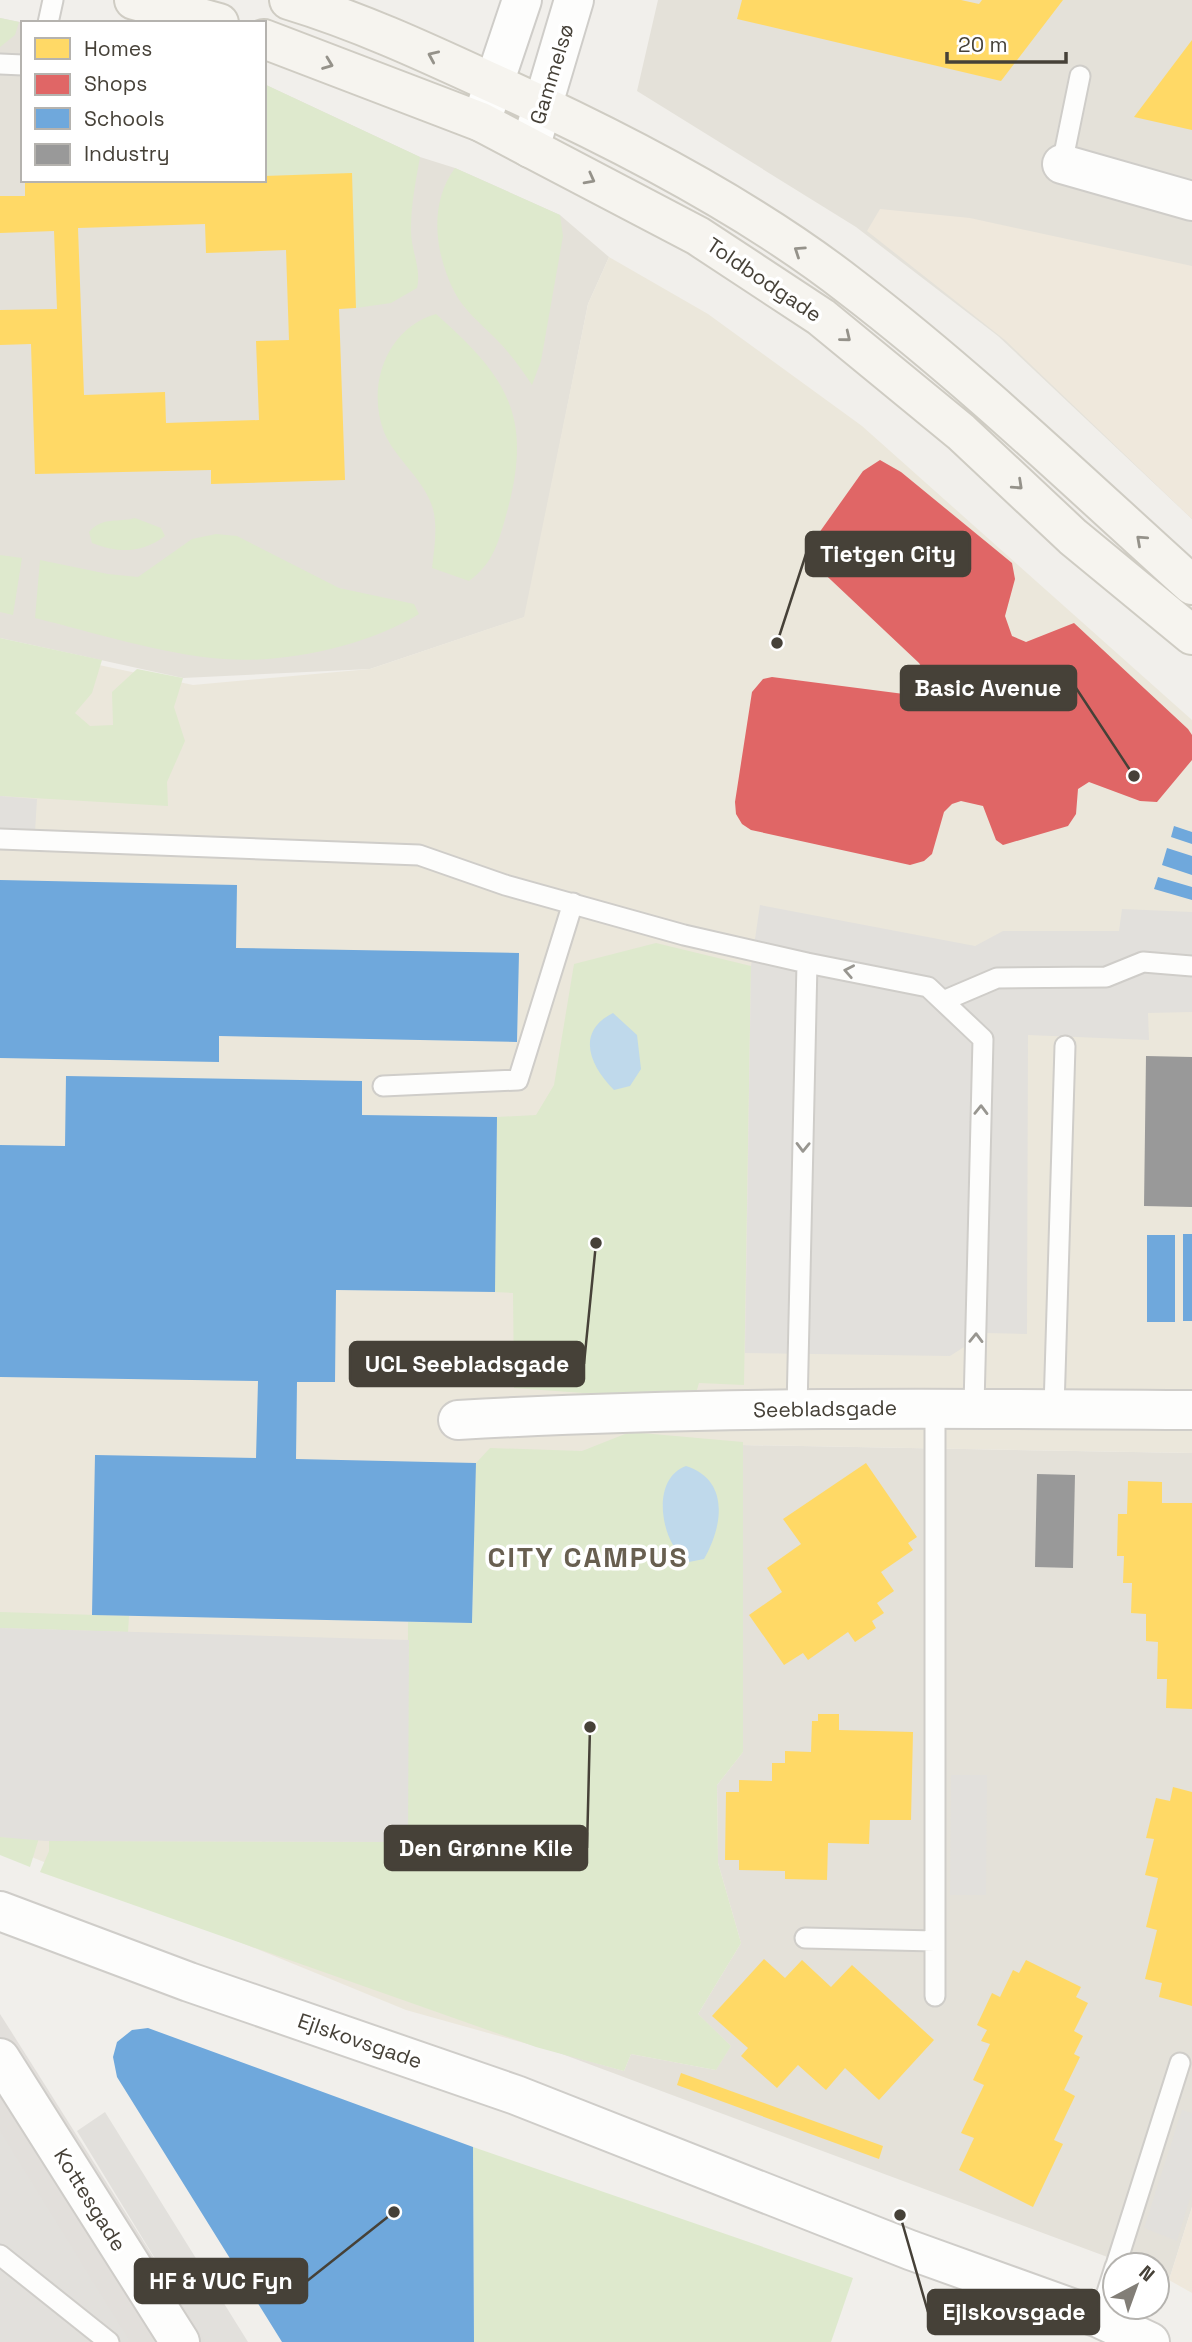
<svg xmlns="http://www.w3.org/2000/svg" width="1192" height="2342" viewBox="0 0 1192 2342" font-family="'Space Grotesk',sans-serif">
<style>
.residential{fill:#e4e1d9}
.commercial{fill:#efe8dc}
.industrial{fill:#e2dfdb}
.education{fill:#ebe7db}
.green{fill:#dee9cd}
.parking{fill:#e2e0dc}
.water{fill:#bfd9eb}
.homes{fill:#ffd966;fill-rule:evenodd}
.shops{fill:#e06666}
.schools{fill:#6fa8dc}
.industry{fill:#999}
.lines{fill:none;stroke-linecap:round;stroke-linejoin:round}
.service-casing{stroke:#cfcdc9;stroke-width:23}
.minor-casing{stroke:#cfcdc9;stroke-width:42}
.tertiary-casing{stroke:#cfcdc9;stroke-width:42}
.secondary-casing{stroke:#cfccc3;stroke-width:42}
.service{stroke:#fdfdfc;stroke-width:19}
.minor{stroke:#fdfdfc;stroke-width:38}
.tertiary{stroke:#fdfdfc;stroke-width:38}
.secondary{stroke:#f6f4ef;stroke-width:38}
.oneway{stroke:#95928a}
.oneway2{stroke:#989690}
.labels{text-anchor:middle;stroke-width:7;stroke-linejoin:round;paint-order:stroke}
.street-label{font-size:21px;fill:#464138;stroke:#fff}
.district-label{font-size:28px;font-weight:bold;letter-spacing:2px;fill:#685f50;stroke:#fff}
.leader{fill:none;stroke:#464138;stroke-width:2.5}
.callout-dot{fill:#464138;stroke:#fff;stroke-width:2.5}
.callout{fill:#464138;stroke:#464138;stroke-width:2.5}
.callout-label{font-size:23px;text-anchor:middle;font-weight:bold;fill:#fff}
</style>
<rect width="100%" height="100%" fill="#f1efeb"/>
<!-- residential -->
<path class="residential" d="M658 0H1192V519L998 336 856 227 637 91Z
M0 18 25 23 23 180H264V84L420 157 455 168 560 215 609 257 588 304 525 617 370 669 183 678 0 638Z
M741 1445 1192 1453V2207L1169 2280 1157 2276V2265H1129L554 2051 624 2071 631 2054 716 2070 698 2014 741 1943 718 1863 717 1785 743 1752Z"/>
<!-- commercial -->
<path class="commercial" d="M880 209 970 218 1192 266V519L1005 340 867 231Z
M1192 2207V2293L1169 2280Z"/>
<!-- industrial -->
<path class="industrial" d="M0 2014 33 2066 207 2342H0Z"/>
<!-- education -->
<path class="education" d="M609 257 708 314 862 426 1192 720V1453L741 1445 743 1752 717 1785 718 1863 741 1943 698 2014 731 2046 716 2070 631 2054 624 2071 406 2010 0 1844V644L193 685 370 669 524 617 588 304Z"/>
<!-- green -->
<path class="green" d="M0 18 19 22 15 35 0 47Z
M264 84 420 157C416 180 411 204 411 228 410 248 422 269 417 288L391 303 356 308 352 174 264 176Z
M455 168 560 215 563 236 541 361 532 385C521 368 509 352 495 338 481 324 464 310 455 293 435 254 428 205 455 168Z
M436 314C508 378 533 416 507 512 499 540 494 563 469 581L432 568C434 549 438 529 433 509 425 480 395 459 384 432 366 385 387 328 436 314Z
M135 518 161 528 165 536C141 554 118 553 92 543L89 532C103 516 118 523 135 518Z
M216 534 237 536 339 588 414 604 419 614C367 646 285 664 223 659 160 654 96 633 35 618L40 560 108 574 138 577 192 539Z
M0 555 22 558 13 615 0 612Z
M0 638 102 660 92 693 75 713 90 726 113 725 112 692 137 669 183 678 174 707 185 741 167 782 168 806 0 796Z
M656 943 751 966 744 1385 699 1383 696 1393H583L514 1388 513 1293 495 1292 497 1117 536 1115 554 1085 574 964Z
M630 1432 743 1442V1752L717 1785 718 1863 741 1943 698 2014 731 2046 716 2070 631 2054 624 2071 536 2047 40 1872 49 1851V1841L407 1842 408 1622 472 1623 476 1463 490 1448 582 1451Z
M0 1612 129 1616 128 1632 0 1628Z
M0 1837 39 1838 30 1867 0 1855Z
M473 2147 853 2278 831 2342H474Z"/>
<!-- parking -->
<path class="parking" d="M0 796 37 799 35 832 0 830Z
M760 905 975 946 1003 931H1119L1122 909 1192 912V1012L1148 1013 1149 1040 1028 1035 1027 1334 986 1333 950 1356 745 1353 751 966Z
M0 1628 409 1640 408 1842 45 1841 0 1837Z
M951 1775H987L986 1895H950Z
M1182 2110 1192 2113V2191L1177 2241 1144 2228Z
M105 2112 248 2342H206L77 2131Z
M0 2131 130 2342H0Z"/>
<!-- water -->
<path class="water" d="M613 1013 637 1035 641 1069 630 1086 614 1090C590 1066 575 1032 613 1013Z
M686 1466C730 1480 723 1526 704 1559L689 1562C684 1557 677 1552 673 1545 659 1521 656 1477 686 1466Z"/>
<!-- homes -->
<path class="homes" d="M742 0H961L979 4 982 0H1063L1001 81 737 19Z
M1192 40V130L1134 117Z
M352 173 356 308 339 309 345 480 211 484V470L35 474 31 344 0 345V310L57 309 54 231 0 233V196H25V180H264V176ZM205 224 206 253 286 250 289 340 256 341 259 420 166 423 165 392 84 395 78 228Z
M866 1463 917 1537 908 1543 913 1550 881 1572 894 1591 877 1603 884 1613 872 1621 876 1628 855 1642 848 1632 808 1660 803 1653 784 1665 749 1615 782 1592 767 1568 801 1544 783 1519Z
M1128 1481 1162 1482V1503H1192V1709L1166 1708 1167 1679H1157L1158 1642 1146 1641V1614L1131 1613 1132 1583H1123L1124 1556H1117L1118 1514H1127Z
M818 1714H839V1730L913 1732 911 1820H870L869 1844 828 1843 827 1880 785 1879V1871L739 1870V1860H725L726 1792H739V1780L772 1781V1763H785V1751L811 1752 812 1721H818Z
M1173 1787 1192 1792V2006L1159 1997 1162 1983 1145 1979 1157 1930 1146 1927 1158 1878 1145 1875 1154 1839 1146 1838 1156 1798 1170 1801Z
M764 1959 785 1978 802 1960 831 1987 852 1965 934 2040 879 2100 845 2068 826 2090 798 2065 777 2088 741 2056 748 2048 712 2016Z
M1026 1960 1081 1987 1076 1997 1088 2003 1074 2031 1083 2036 1074 2054 1080 2057 1064 2090 1075 2096 1054 2140 1063 2144 1033 2207 959 2170 974 2138 961 2133 984 2085 973 2080 990 2044 981 2041 987 2030 977 2025 992 1993 1000 1997 1013 1970 1019 1973Z
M681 2073 883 2146 879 2159 677 2085Z"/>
<!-- shops -->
<path class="shops" d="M880 460 901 472 1012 563 1015 579 1005 616 1012 636 1026 642 1074 623 1188 729 1192 735V760L1157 802 1140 801 1089 782 1078 789 1076 814 1068 826 1003 845 996 840 983 806 961 801 952 804 944 812 932 854 924 861 910 865 751 830 742 824 736 814 735 802 752 692 763 679 772 677 904 694 916 692 922 684 925 672 919 663 814 564 811 553 814 540 863 471Z"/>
<!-- schools -->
<path class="schools" d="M1174 826 1192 832V844L1171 837Z
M1167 848 1192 856V875L1162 865Z
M1158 877 1192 887V900L1154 889Z
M0 880 237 885 236 948 519 953 517 1042 219 1036V1062L0 1058Z
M66 1076 362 1081V1115L497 1117 495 1292 336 1290 335 1382H297L296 1459 476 1463 472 1623 92 1615 95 1455 256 1458 258 1381 0 1377V1145L65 1146Z
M1183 1234H1192V1321H1183Z
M1147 1235H1175V1322H1147Z
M148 2028 473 2147 474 2342H282L117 2077 113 2057 117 2042 132 2030Z"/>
<!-- industry -->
<path class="industry" d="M1146 1056 1192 1057V1207L1144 1206Z
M1037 1474 1075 1475 1073 1568 1035 1567Z"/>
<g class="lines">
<!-- service casing -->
<g class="service-casing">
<path id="service" d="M48 23 53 0
M0 64 23 65
M1062 164 1080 76
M0 839 419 855 505 885 684 935 807 963
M943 1001 997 978 1106 977 1143 962 1192 966
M383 1086 518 1080 573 903
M1054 1408 1065 1046
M797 1409 807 963 928 987 983 1039 974 1406
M805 1938 935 1941
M935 1996V1407
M0 2255 109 2342
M1116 2265 1180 2063
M1099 2318 1115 2267"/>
</g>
<!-- minor casing -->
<g class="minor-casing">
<path id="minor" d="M1062 164 1192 201
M458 1420C702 1406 947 1408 1192 1410
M0 2058 180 2342"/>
</g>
<!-- tertiary casing -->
<g class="tertiary-casing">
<path id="tertiary" d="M481 122 522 0
M530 148 574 0
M0 1911 189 1982 516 2095 910 2250 1099 2318 1150 2342"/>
</g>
<!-- secondary casing -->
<g class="secondary-casing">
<path id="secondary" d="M134 0 219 23
M289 0C358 21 421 50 486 80 609 135 745 204 851 287 971 379 1080 484 1192 585
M264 39 481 122 698 236 821 317 961 432 1073 537 1192 635"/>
</g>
<!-- service -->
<use href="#service" class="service"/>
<!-- minor -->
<use href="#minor" class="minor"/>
<!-- tertiary -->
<use href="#tertiary" class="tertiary"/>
<!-- secondary -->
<use href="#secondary" class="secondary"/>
</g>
<!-- one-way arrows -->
<defs><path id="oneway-chevron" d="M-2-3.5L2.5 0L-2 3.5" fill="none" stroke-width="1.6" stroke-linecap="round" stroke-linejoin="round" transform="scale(1.75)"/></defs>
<g class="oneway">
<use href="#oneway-chevron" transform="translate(433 56) rotate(-156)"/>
<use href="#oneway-chevron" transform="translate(328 64) rotate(21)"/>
<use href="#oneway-chevron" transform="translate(590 179) rotate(28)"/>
<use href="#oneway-chevron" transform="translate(799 251) rotate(-146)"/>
<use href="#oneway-chevron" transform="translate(846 337) rotate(39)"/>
<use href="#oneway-chevron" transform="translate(1018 485) rotate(43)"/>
<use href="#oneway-chevron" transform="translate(1141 540) rotate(-138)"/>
</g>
<g class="oneway2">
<use href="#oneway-chevron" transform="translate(849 971) rotate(-169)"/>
<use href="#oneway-chevron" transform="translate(981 1110) rotate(-89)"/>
<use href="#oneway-chevron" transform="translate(803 1147) rotate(91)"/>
<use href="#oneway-chevron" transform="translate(976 1338) rotate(-89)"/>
</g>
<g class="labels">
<!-- street labels -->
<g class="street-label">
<text transform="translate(552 74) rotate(-73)" y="7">Gammelsø</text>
<text transform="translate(764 280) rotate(34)" y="7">Toldbodgade</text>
<text transform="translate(825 1409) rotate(-1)" y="7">Seebladsgade</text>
<text transform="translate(360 2041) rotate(19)" y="7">Ejlskovsgade</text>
<text transform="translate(90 2200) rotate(58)" y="7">Kottesgade</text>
</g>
<!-- district labels -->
<g class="district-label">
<text x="588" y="1567">CITY CAMPUS</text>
</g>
</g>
<!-- callouts -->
<path class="leader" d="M777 643L806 554M1134 776L1076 688M596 1243L584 1364M590 1727L587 1848M394 2212L307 2281M900 2215L928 2312"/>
<g class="callout-dot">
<circle cx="777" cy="643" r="7"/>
<circle cx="1134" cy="776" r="7"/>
<circle cx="596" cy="1243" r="7"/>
<circle cx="590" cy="1727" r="7"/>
<circle cx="394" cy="2212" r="7"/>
<circle cx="900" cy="2215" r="7"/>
</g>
<g class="callout">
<rect x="806" y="532" width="164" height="44" rx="7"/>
<rect x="901" y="666" width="175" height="44" rx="7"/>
<rect x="350" y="1342" width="234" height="44" rx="7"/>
<rect x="385" y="1826" width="202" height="44" rx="7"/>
<rect x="135" y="2259" width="172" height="44" rx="7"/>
<rect x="928" y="2290" width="171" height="44" rx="7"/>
</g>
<g class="callout-label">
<text x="888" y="562">Tietgen City</text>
<text x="988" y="696">Basic Avenue</text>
<text x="467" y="1372">UCL Seebladsgade</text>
<text x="486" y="1856">Den Grønne Kile</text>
<text x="221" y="2289">HF &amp; VUC Fyn</text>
<text x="1014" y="2320">Ejlskovsgade</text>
</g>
<!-- legend -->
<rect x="21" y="21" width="245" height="161" fill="#ffffff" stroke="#b5b3af" stroke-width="2"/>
<rect x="35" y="38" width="35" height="21" fill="#ffd966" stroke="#b5b3af" stroke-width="2"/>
<text x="84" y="56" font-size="21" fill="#464138">Homes</text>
<rect x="35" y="74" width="35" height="21" fill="#e06666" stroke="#b5b3af" stroke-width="2"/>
<text x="84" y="91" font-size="21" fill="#464138">Shops</text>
<rect x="35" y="108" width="35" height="21" fill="#6fa8dc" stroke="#b5b3af" stroke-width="2"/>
<text x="84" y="126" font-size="21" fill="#464138">Schools</text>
<rect x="35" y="144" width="35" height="21" fill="#999999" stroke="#b5b3af" stroke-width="2"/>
<text x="84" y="161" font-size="21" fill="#464138">Industry</text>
<!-- north arrow -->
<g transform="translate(1136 2286) rotate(41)"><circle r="33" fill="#ffffff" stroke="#b5b3af" stroke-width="2"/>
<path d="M0-5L12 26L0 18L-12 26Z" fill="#827e77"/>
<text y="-10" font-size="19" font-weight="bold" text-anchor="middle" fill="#464138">N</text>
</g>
<!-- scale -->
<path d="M947 52v10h119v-10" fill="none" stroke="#464138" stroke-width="3.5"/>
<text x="958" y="52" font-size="21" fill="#464138" stroke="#ffffff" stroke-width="5" paint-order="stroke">20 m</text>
</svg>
